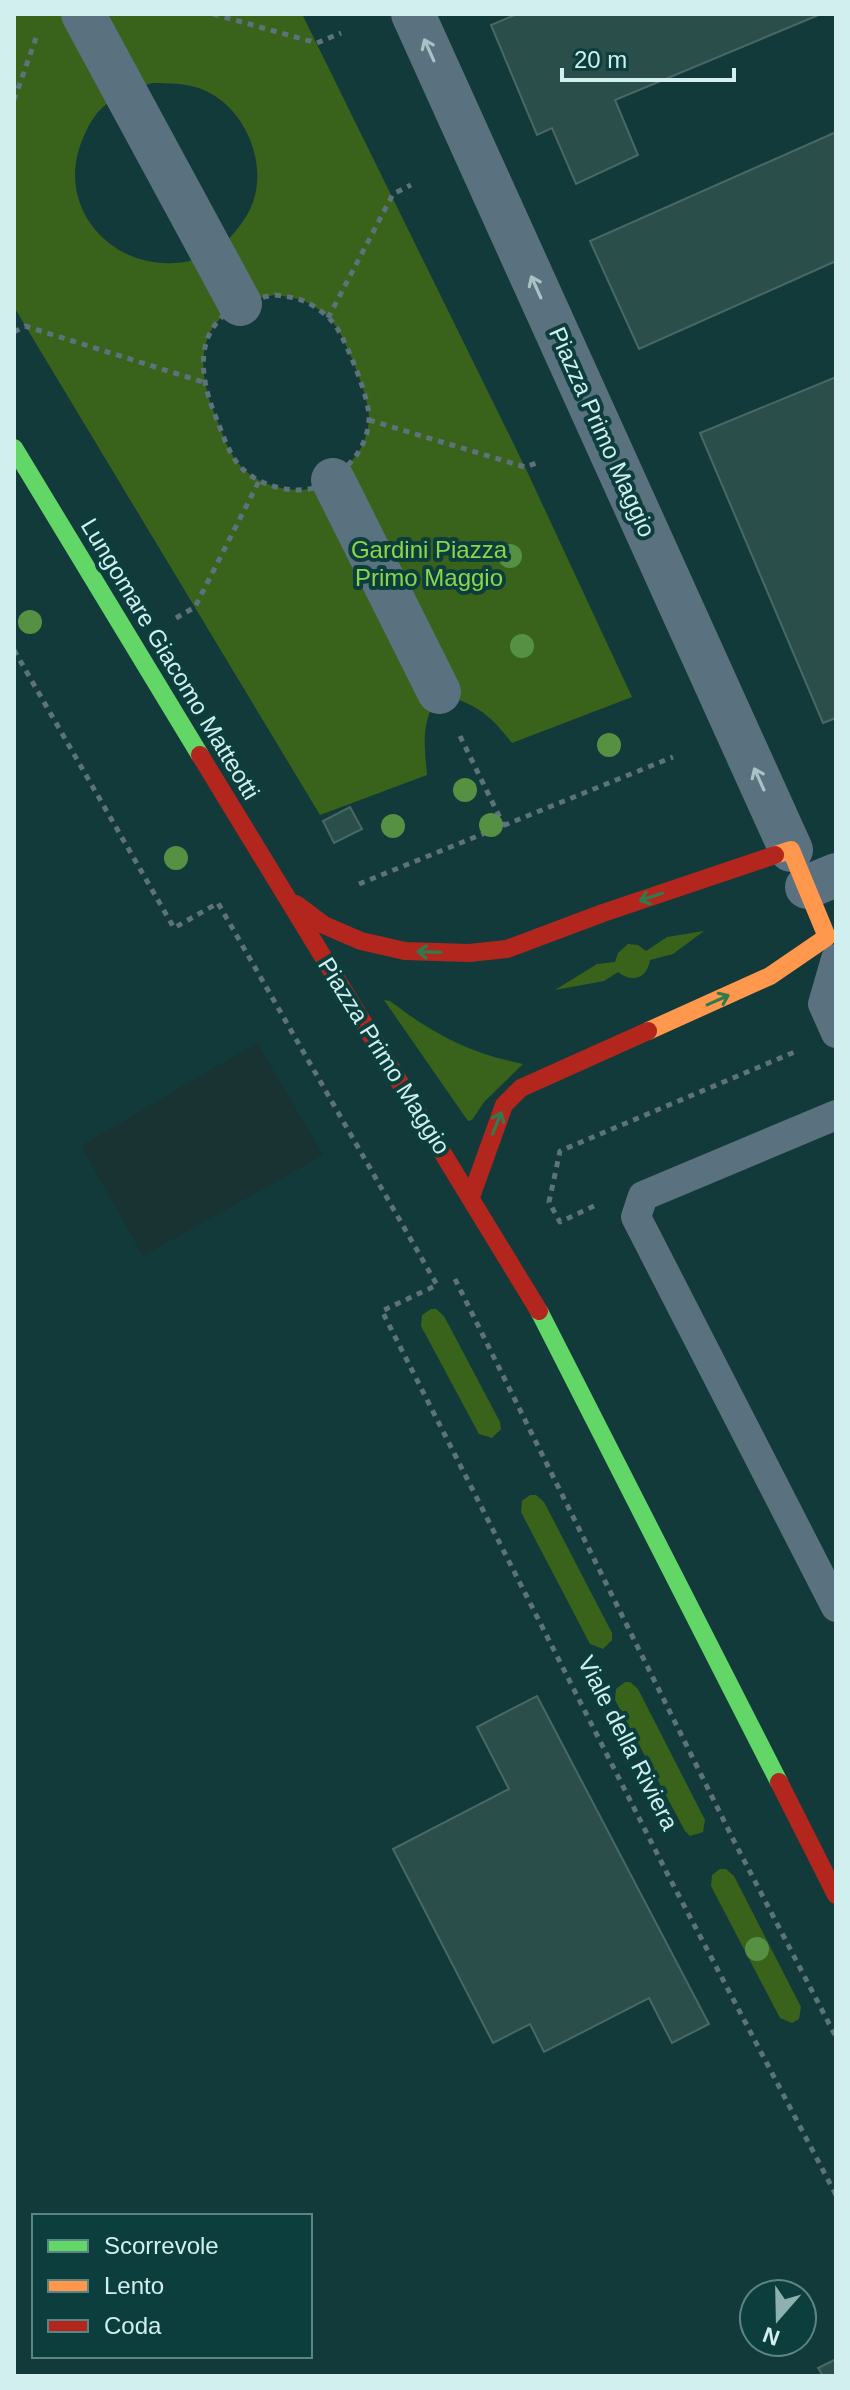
<svg xmlns="http://www.w3.org/2000/svg" width="850" height="2390" viewBox="0 0 850 2390" font-family="Arial,sans-serif">
<style>
.green{fill:#39631b;fill-rule:evenodd}
.water{fill:#183332}
.building{fill:#2a4f4a;stroke:#4b6764;stroke-width:2}
.lines{fill:none;stroke-linecap:round;stroke-linejoin:round}
.path{stroke:#5d727c;stroke-width:5;stroke-dasharray:6 6;stroke-linecap:butt}
.lane{stroke:#5a717f;stroke-width:30}
.street{stroke:#5a717f;stroke-width:44}
.fast{stroke:#63d668;stroke-width:18}
.slow{stroke:#ff974d;stroke-width:18}
.jam{stroke:#b3261e;stroke-width:18}
.tree{fill:#559043}
.oneway{stroke:#a7c3c7}
.oneway2{stroke:#2f7b4e}
.labels{text-anchor:middle;stroke-width:8;stroke-linejoin:round;paint-order:stroke}
.street-label{font-size:24px;fill:#d1efee;stroke:#0c3e3d}
.park-label{font-size:24px;fill:#8cd64a;stroke:#0c3e3d}
</style>
<rect width="100%" height="100%" fill="#123a3a"/>
<!-- green -->
<path class="green" d="M14 14H302L525 467 632 697 512 743C487 711 477 706 439 692 421 725 424 739 427 775L320 815 14 307ZM152 83C170 83 189 83 206 91 249 111 272 173 247 215 231 242 206 262 174 263 112 267 60 211 79 149 84 134 91 118 103 107 118 94 134 89 152 83ZM275 295C290 297 302 298 315 307 323 312 332 320 337 328 348 346 370 399 369 419 368 438 359 455 346 467 342 471 337 477 333 480 304 499 259 489 238 463 228 451 223 435 217 420 190 357 200 306 275 295Z
M704 931 673 954 650 960C647 979 632 983 618 972L604 981 555 990 597 964 615 962 618 953 628 944 638 945 646 951 667 937Z
M384 1000 390 1001C433 1034 469 1053 523 1064L484 1102 472 1120 468 1121Z
M431 1309H436L444 1316 500 1422 501 1429 492 1438 479 1434 421 1326 422 1315Z
M530 1495H536L544 1502 612 1633V1640L603 1649 590 1644 521 1512 522 1501Z
M625 1682H630L638 1689 705 1820 703 1832 690 1836 685 1831 615 1700 616 1689Z
M720 1869H726L734 1876 801 2007 799 2019 792 2023 780 2018 711 1886 712 1875Z"/>
<!-- water -->
<path class="water" d="M257 1043 323 1155 143 1256 81 1146Z"/>
<!-- building -->
<path class="building" d="M517 14H821L615 100 638 155 576 184 552 128 537 135 491 25Z
M836 132V261L639 349 590 241Z
M836 377V718L823 723 700 433Z
M350 807 362 829 334 843 323 821Z
M537 1696 709 2024 672 2043 649 1998 544 2052 530 2024 493 2043 393 1849 509 1789 477 1727Z
M836 2359V2376H823L818 2368Z"/>
<g class="lines">
<!-- path -->
<path class="path" d="M213 14 317 43 341 33
M14 100 36 38
M275 295C290 297 302 298 315 307 323 312 332 320 337 328 348 346 370 399 369 419 368 438 359 455 346 467 342 471 337 477 333 480 304 499 259 489 238 464 228 451 223 435 217 420 190 357 200 306 275 295Z
M328 318 393 194 411 185
M14 332 25 326 203 382
M369 420 525 467 539 462
M176 618 195 607 259 481
M14 650 174 928 218 903 437 1285 382 1311 668 1875 836 2195
M460 736 504 826
M359 884 673 757
M594 1206 560 1222 549 1202 560 1151 797 1051
M455 1279 734 1841 836 2037"/>
<!-- lane -->
<path class="lane" d="M836 959 823 1004 836 1033
M836 1115 643 1196 636 1217 836 1607"/>
<!-- street -->
<path class="street" d="M83 14 240 304
M413 14 791 850
M333 480 439 692
M807 887 836 875"/>
<!-- fast -->
<path class="fast" d="M14 448 200 755
M539 1311 779 1782"/>
<!-- slow -->
<path class="slow" d="M648 1031 770 976 827 937 791 850 775 855"/>
<!-- jam -->
<path class="jam" d="M200 755 539 1311
M296 904 324 925 361 941 405 951 469 953 507 949 603 913 775 855
M471 1197 504 1105 521 1088 648 1031
M779 1782 836 1895"/>
</g>
<!-- trees -->
<g class="tree">
<circle cx="510" cy="556" r="12"/>
<circle cx="30" cy="622" r="12"/>
<circle cx="522" cy="646" r="12"/>
<circle cx="609" cy="745" r="12"/>
<circle cx="465" cy="790" r="12"/>
<circle cx="491" cy="825" r="12"/>
<circle cx="393" cy="826" r="12"/>
<circle cx="176" cy="858" r="12"/>
<circle cx="757" cy="1949" r="12"/>
</g>
<!-- one-way arrows -->
<defs><path id="oneway-shaft" d="M-6 0H5M1.5-3L5.5 0L1.5 3" fill="none" stroke-width="1.6" stroke-linecap="round" stroke-linejoin="round" transform="scale(2)"/></defs>
<g class="oneway">
<use href="#oneway-shaft" transform="translate(429 50) rotate(-114)"/>
<use href="#oneway-shaft" transform="translate(536 287) rotate(-114)"/>
<use href="#oneway-shaft" transform="translate(759 779) rotate(-114)"/>
</g>
<g class="oneway2">
<use href="#oneway-shaft" transform="translate(651 897) rotate(162)"/>
<use href="#oneway-shaft" transform="translate(429 952) rotate(-178)"/>
<use href="#oneway-shaft" transform="translate(718 1000) rotate(-24)"/>
<use href="#oneway-shaft" transform="translate(497 1123) rotate(-68)"/>
</g>
<g class="labels">
<!-- street labels -->
<g class="street-label">
<text transform="translate(602 432) rotate(66)" y="8">Piazza Primo Maggio</text>
<text transform="translate(170 659) rotate(59)" y="8">Lungomare Giacomo Matteotti</text>
<text transform="translate(384 1056) rotate(58)" y="8">Piazza Primo Maggio</text>
<text transform="translate(628 1743) rotate(63)" y="8">Viale della Riviera</text>
</g>
<!-- park labels -->
<g class="park-label">
<text x="429" y="558">Gardini Piazza<tspan x="429" dy="28">Primo Maggio</tspan></text>
</g>
</g>
<!-- border -->
<rect width="850" height="2390" fill="none" stroke="#d1efee" stroke-width="32"/>
<!-- legend -->
<rect x="32" y="2214" width="280" height="144" fill="#0c3e3d" stroke="#5b8584" stroke-width="2"/>
<rect x="48" y="2240" width="40" height="12" fill="#63d668" stroke="#5b8584" stroke-width="2"/>
<text x="104" y="2254" font-size="24" fill="#d1efee">Scorrevole</text>
<rect x="48" y="2280" width="40" height="12" fill="#ff974d" stroke="#5b8584" stroke-width="2"/>
<text x="104" y="2294" font-size="24" fill="#d1efee">Lento</text>
<rect x="48" y="2320" width="40" height="12" fill="#b3261e" stroke="#5b8584" stroke-width="2"/>
<text x="104" y="2334" font-size="24" fill="#d1efee">Coda</text>
<!-- north arrow -->
<g transform="translate(778 2318) rotate(200)"><circle r="38" fill="#0c3e3d" stroke="#5b8584" stroke-width="2"/>
<path d="M0-6L14 30L0 20L-14 30Z" fill="#8eb0af"/>
<text y="-12" font-size="22" font-weight="bold" text-anchor="middle" fill="#d1efee">N</text>
</g>
<!-- scale -->
<path d="M562 68v12h172v-12" fill="none" stroke="#d1efee" stroke-width="4"/>
<text x="574" y="68" font-size="24" fill="#d1efee" stroke="#0c3e3d" stroke-width="6" paint-order="stroke">20 m</text>
</svg>
